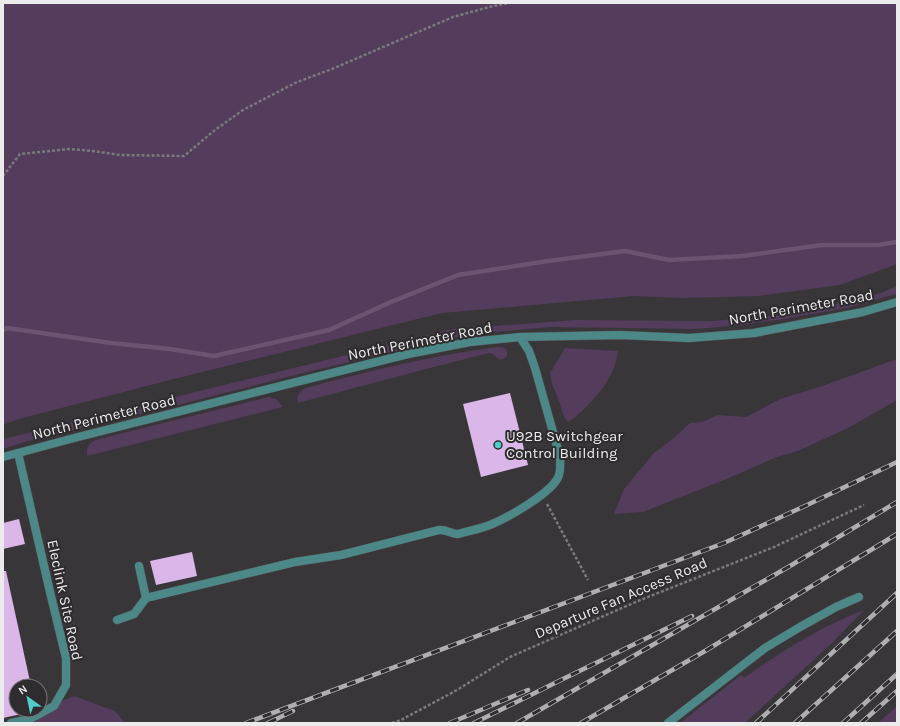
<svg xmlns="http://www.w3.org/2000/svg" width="900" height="726" viewBox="0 0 900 726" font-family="Karla,sans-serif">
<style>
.green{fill:#533c5c}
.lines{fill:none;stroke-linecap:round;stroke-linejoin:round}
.stream{stroke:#6a5471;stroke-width:4.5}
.building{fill:#dbb6e8}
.service-casing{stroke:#555356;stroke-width:9}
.path{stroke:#7a797b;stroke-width:2.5;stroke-dasharray:3 2;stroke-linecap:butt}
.service{stroke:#4b8887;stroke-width:8}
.rail-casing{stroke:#afaeb0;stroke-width:4.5}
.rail{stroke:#2e2c2e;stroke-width:3;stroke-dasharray:9;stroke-linecap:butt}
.poi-dot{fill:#53cdcb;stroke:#2e2c2e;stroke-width:1.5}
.labels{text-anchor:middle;stroke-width:4;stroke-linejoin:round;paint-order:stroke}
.street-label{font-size:15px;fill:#ecebec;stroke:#2e2c2e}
.poi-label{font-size:15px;fill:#ecebec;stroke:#2e2c2e;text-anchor:start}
</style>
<rect width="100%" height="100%" fill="#383639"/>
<!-- green -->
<path class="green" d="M3 3H897V264L840 285 758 296 683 298 634 296 442 313 170 380 19 419 3 425Z
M897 286V294L846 308 784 319 741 325 696 329 550 327 494 332 450 338 303 373 158 410 28 441 3 449V439L453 329 577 320 712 321 795 314 881 293Z
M496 347C504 347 510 348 506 357L501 360 496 357 493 354 489 353 426 369 298 403C296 397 299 391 306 388 368 371 432 356 496 347Z
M565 348 618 351C617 358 615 366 612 372 605 389 584 411 569 422L567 421C563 416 562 410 560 404 556 392 551 385 550 373Z
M897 359V400L848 428 798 451 777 457 729 478 643 512 614 514 624 489 654 453 675 437 690 423 702 422 718 415 746 417 780 399 822 386Z
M269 397 276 399 283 407 87 456C86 447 88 445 95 440Z
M864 610 833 642 745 723H680L741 675 744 678C782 651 820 627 864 610Z
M74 696 115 711 125 723H9Z
M897 706V723H878Z"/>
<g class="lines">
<!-- stream -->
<path class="stream" d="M3 330 7 328 111 343 170 349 214 356 329 330 391 302 458 275 548 261 625 251 669 260 742 256 822 245H878L897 242"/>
</g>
<!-- building -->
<path class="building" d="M510 393 528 465 481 477 463 404Z
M19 519 25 544 3 549V523Z
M192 552 197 576 156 585 150 561Z
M3 571H6L31 686H16V710L35 711 3 718Z"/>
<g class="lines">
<!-- service casing -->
<g class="service-casing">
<path id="service" d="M3 457 78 437 408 354 470 342 520 337 620 335 689 338 754 333 863 312 897 302
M139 566 146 598
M117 620 134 614 146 598 295 562 341 555 439 530C446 529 451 534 458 534 468 531 480 529 490 525 507 518 554 492 559 475 561 469 560 463 560 457L535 368 529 351 520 337
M11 723 30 719 54 706 66 685V658L50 592 18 453
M668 723 765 648 800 627 836 607 859 597"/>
</g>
<!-- path -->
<path class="path" d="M3 176 20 154 70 149 93 151 120 155 184 156 215 130 243 110 297 82 332 69 453 17 493 6 510 3
M547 504 588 580
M392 723 401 720 457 690 510 657 638 601 774 547 864 505"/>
<!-- service -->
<use href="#service" class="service"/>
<!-- rail casing -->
<g class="rail-casing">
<path id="rail" d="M246 723 724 543 805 506 897 462
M268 723 293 711
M450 723 528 690
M474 723 561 680 692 616
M517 723 790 566 897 502
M581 723 705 651 897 534
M756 723 897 593
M795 723 897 631
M843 723 897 674
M861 723 897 691"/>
</g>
<!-- rail -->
<use href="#rail" class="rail"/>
</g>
<!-- markers -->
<circle class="poi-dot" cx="498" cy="445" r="4"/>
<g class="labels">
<!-- street labels -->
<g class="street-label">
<text transform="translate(801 307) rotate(-10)" y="5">North Perimeter Road</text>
<text transform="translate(420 341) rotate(-11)" y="5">North Perimeter Road</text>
<text transform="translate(104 417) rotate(-14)" y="5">North Perimeter Road</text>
<text transform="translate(621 598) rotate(-23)" y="5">Departure Fan Access Road</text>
<text transform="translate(65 600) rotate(78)" y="5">Eleclink Site Road</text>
</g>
<!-- poi labels -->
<g class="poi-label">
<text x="506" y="441">U92B Switchgear<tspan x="506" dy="17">Control Building</tspan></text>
</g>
</g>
<!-- border -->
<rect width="900" height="726" fill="none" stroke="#ecebec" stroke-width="8"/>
<!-- north arrow -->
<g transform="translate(28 698) rotate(327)"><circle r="19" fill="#2e2c2e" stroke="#7a787a"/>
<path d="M0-3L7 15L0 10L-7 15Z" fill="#53cdcb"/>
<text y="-6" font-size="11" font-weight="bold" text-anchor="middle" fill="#ecebec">N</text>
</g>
</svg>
